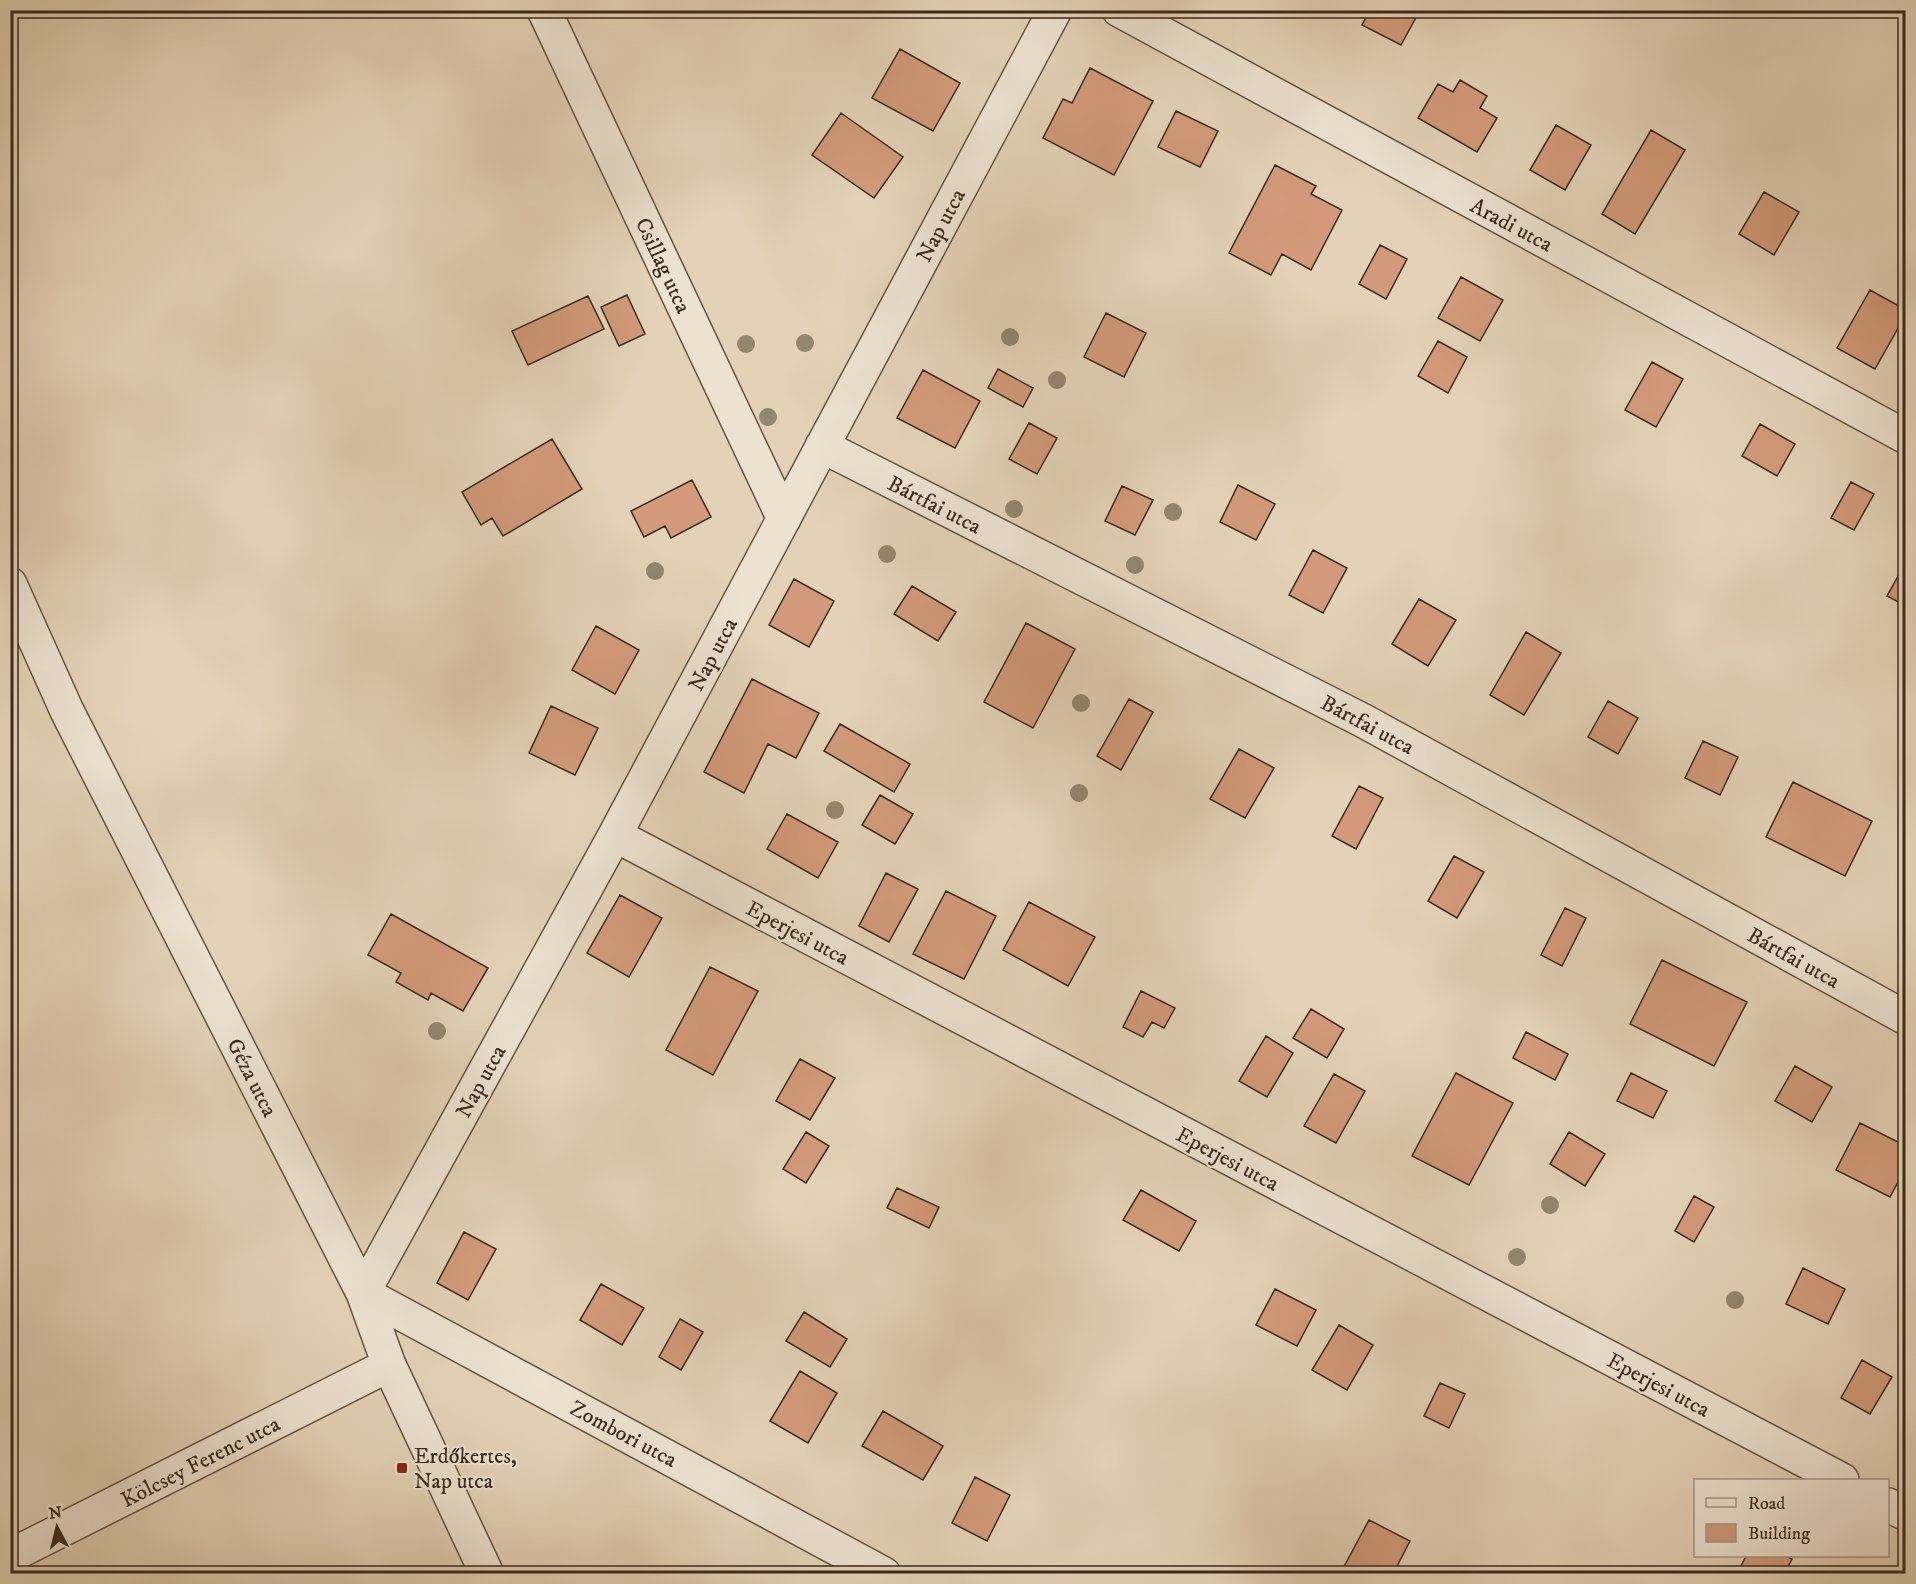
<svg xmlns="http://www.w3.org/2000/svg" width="1916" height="1584" viewBox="0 0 1916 1584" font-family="'IM FELL DW Pica',serif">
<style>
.building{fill:#d29a7a;stroke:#3a2a1b;stroke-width:1.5}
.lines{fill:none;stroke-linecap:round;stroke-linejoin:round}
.minor-casing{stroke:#645442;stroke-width:36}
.minor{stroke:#ede2d0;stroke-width:33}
.tree{fill:#93866e}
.poi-dot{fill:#8f2418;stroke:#ede2d0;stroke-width:2}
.labels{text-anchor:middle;stroke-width:4.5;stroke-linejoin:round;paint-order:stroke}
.street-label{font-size:22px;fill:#3a2a1b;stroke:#ede2d0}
.poi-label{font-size:22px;fill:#3a2a1b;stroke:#ede2d0;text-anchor:start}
</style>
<rect width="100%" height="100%" fill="#e3d2b7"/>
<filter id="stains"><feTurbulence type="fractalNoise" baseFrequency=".00333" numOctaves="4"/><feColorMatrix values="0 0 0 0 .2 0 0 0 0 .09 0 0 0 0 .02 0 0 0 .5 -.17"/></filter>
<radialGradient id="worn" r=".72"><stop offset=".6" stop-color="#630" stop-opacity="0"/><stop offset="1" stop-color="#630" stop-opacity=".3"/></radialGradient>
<!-- building -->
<path class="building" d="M1370 10H1420L1401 45 1362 25Z
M900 49 960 83 933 131 872 98Z
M1090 68 1153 101 1114 175 1043 138 1063 99 1072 103Z
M1460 80 1487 96 1480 108 1497 118 1477 152 1418 118 1438 84 1453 92Z
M1176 111 1218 131 1200 167 1158 147Z
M841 113 903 157 874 198 812 155Z
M1556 125 1591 145 1565 190 1530 170Z
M1651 130 1685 150 1635 234 1602 214Z
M1275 165 1316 186 1311 194 1342 210 1311 270 1282 254 1271 275 1229 253Z
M1764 192 1799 212 1774 255 1739 234Z
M1380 245 1407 259 1386 299 1359 284Z
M1461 277 1503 300 1480 341 1438 318Z
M1870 290 1906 310V314L1875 369 1837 348Z
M627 295 645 334 619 346 601 307Z
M588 296 604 329 528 365 512 331Z
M1106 313 1146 333 1124 377 1084 357Z
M1438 341 1467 357 1448 393 1418 376Z
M1652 362 1683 379 1656 427 1625 410Z
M998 369 1033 388 1023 407 988 388Z
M923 370 980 401 955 448 897 418Z
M1029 423 1057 438 1037 474 1009 459Z
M1760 424 1795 444 1777 476 1742 456Z
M552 439 582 489 503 536 492 518 481 525 462 492Z
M692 480 711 517 671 538 665 526 644 537 631 511Z
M1851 482 1874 494 1854 530 1831 518Z
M1238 485 1275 504 1256 540 1220 522Z
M1122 486 1153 500 1135 535 1105 521Z
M1313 550 1347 568 1323 613 1289 595Z
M1906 562V606L1887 596Z
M794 579 834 601 809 647 769 625Z
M912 586 956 612 938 641 894 614Z
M1419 599 1456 620 1428 666 1392 644Z
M1026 623 1075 649 1033 728 984 702Z
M596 626 639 650 615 694 572 670Z
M1526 632 1561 653 1524 715 1490 695Z
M752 679 819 713 796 758 768 744 744 793 704 772Z
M1129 699 1153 712 1121 770 1097 756Z
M1608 701 1638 718 1618 754 1588 737Z
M551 706 598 728 575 775 529 753Z
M840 724 910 764 894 792 824 751Z
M1703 741 1738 757 1720 795 1685 778Z
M1239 749 1274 768 1245 818 1210 799Z
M1793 782 1872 821 1845 876 1766 837Z
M1359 786 1383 798 1356 849 1332 836Z
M880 795 913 814 895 844 862 825Z
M787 814 838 842 818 878 767 849Z
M1454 856 1484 872 1457 918 1428 901Z
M886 873 918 889 889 942 859 926Z
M946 891 996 916 964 979 913 954Z
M620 895 662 918 629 977 587 953Z
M1029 902 1095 937 1068 986 1003 950Z
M1565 908 1586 918 1562 966 1541 955Z
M391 914 488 968 463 1011 431 993 428 1000 396 982 401 973 368 955Z
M1662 960 1747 1002 1714 1066 1630 1024Z
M710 967 758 991 713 1075 666 1050Z
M1141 991 1175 1008 1164 1028 1152 1022 1143 1037 1123 1027Z
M1311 1009 1344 1029 1327 1058 1293 1038Z
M1526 1032 1568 1054 1555 1080 1513 1058Z
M1266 1036 1293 1053 1267 1097 1239 1081Z
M800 1059 835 1078 810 1120 776 1101Z
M1795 1066 1832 1087 1812 1122 1775 1101Z
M1456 1073 1513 1103 1469 1185 1412 1156Z
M1631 1073 1667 1091 1653 1118 1617 1101Z
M1334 1074 1365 1091 1336 1143 1304 1126Z
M1860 1123 1906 1146V1167L1890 1197 1836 1170Z
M806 1132 829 1146 806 1183 783 1169Z
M1569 1132 1605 1154 1585 1186 1550 1164Z
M897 1188 939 1207 929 1228 887 1208Z
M1141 1190 1196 1221 1179 1251 1123 1220Z
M1694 1196 1714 1207 1694 1242 1675 1231Z
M464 1232 496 1249 468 1300 437 1283Z
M1803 1268 1845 1289 1828 1324 1786 1304Z
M601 1284 644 1308 622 1345 580 1320Z
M1275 1289 1316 1310 1297 1346 1256 1325Z
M804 1312 847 1339 830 1367 786 1341Z
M680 1319 703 1332 681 1370 659 1357Z
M1339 1325 1373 1345 1347 1390 1312 1370Z
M1862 1360 1892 1377 1870 1414 1841 1398Z
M800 1371 837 1393 808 1443 770 1421Z
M1440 1383 1465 1394 1449 1428 1424 1416Z
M883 1411 943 1446 923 1480 862 1446Z
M975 1477 1010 1495 987 1541 952 1523Z
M1369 1520 1410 1541 1393 1574H1340Z
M1746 1556H1786L1792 1559 1784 1574H1737Z"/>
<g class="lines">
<!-- minor casing -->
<g class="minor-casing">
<path id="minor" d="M544 10 784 519
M1119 10 1906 437
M822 446 1362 720 1906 1018
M10 584 67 711 363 1293 389 1365 487 1574
M615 835 1842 1480
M1888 1505 1906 1514
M10 1556 389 1365
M884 1574 363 1293 615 835 1055 10"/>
</g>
<!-- minor -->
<use href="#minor" class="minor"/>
</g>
<!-- trees -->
<g class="tree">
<circle cx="1010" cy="337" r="9"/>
<circle cx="805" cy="343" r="9"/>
<circle cx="746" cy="344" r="9"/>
<circle cx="1057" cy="380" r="9"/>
<circle cx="768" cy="417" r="9"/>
<circle cx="1014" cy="509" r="9"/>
<circle cx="1173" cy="512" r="9"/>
<circle cx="887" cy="554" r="9"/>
<circle cx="1135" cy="565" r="9"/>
<circle cx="655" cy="571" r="9"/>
<circle cx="1081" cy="703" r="9"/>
<circle cx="1079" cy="793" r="9"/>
<circle cx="835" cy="810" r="9"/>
<circle cx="437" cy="1031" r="9"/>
<circle cx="1550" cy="1205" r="9"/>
<circle cx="1517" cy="1257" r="9"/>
<circle cx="1735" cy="1300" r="9"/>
</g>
<!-- markers -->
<rect class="poi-dot" x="396" y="1462" width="12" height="12" rx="3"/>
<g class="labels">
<!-- street labels -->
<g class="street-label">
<text transform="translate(1512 224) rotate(28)" y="8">Aradi utca</text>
<text transform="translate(940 225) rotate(-62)" y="8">Nap utca</text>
<text transform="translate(664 265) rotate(65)" y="8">Csillag utca</text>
<text transform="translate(935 504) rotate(27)" y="8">Bártfai utca</text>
<text transform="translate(712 654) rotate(-62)" y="8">Nap utca</text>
<text transform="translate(1368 724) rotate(28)" y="8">Bártfai utca</text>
<text transform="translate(798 932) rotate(28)" y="8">Eperjesi utca</text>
<text transform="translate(1794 957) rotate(29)" y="8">Bártfai utca</text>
<text transform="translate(253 1077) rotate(63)" y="8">Géza utca</text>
<text transform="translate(480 1081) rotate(-61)" y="8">Nap utca</text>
<text transform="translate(1228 1158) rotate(28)" y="8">Eperjesi utca</text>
<text transform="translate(1659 1384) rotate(28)" y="8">Eperjesi utca</text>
<text transform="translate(624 1433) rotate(28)" y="8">Zombori utca</text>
<text transform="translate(200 1461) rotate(-27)" y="8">Kölcsey Ferenc utca</text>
</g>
<!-- poi labels -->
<g class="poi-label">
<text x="414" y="1463">Erdőkertes,<tspan x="414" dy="25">Nap utca</tspan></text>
</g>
</g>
<!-- margin -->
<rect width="1916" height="1584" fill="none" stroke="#e3d2b7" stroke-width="36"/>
<rect x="12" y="12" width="1892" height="1560" fill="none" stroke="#3a2a1b" stroke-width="3"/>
<rect x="18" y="18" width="1880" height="1548" fill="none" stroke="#3a2a1b" stroke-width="1.5"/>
<!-- legend -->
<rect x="1694" y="1479" width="195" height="78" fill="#ede2d0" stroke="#a59888" stroke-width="1.5"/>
<rect x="1706" y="1498" width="30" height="9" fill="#ede2d0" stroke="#a59888" stroke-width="1.5"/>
<text x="1748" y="1509" font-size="18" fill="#3a2a1b">Road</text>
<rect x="1706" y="1524" width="30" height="18" fill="#d29a7a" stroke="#a59888" stroke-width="1.5"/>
<text x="1748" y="1539" font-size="18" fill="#3a2a1b">Building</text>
<!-- north arrow -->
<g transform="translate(57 1527) rotate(353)" stroke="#ede2d0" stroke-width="4.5" paint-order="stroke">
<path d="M0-4.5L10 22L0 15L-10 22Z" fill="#3a2a1b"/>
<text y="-9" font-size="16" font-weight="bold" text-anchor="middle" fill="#3a2a1b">N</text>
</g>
<rect width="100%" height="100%" filter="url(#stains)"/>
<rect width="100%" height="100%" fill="url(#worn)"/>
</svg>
